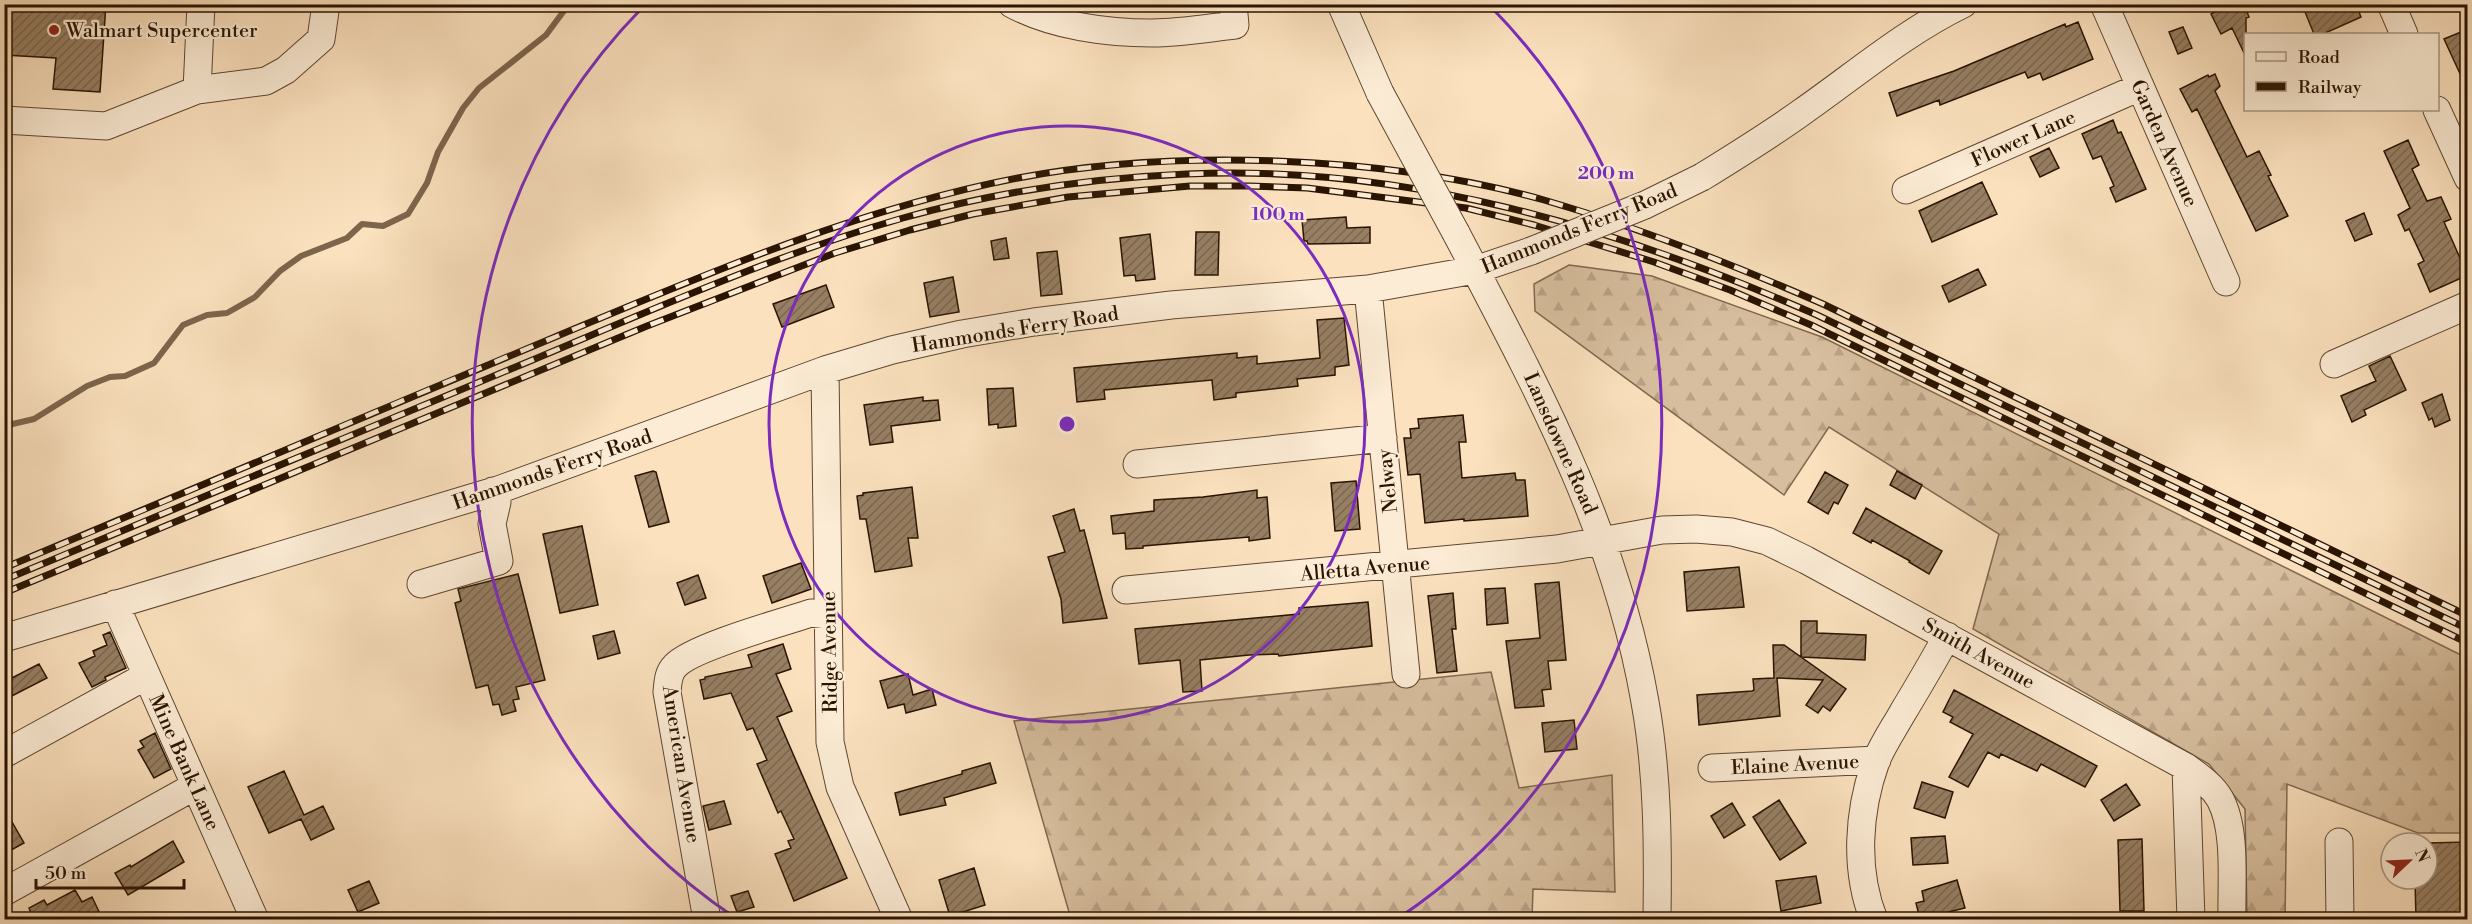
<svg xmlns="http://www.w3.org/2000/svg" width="2472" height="924" viewBox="0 0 2472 924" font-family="'Libre Bodoni',serif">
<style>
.forest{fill:url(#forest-firs);stroke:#806950;stroke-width:1.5}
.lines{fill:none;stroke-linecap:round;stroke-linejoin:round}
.stream{stroke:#7d654c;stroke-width:6}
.building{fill:url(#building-hatch);stroke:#2a1401;stroke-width:1.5}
.minor-casing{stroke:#5e4730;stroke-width:29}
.minor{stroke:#fcecd5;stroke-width:27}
.rail-casing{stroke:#2a1401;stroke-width:7}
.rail{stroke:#fcecd5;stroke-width:4.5;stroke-dasharray:14;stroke-linecap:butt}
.minor-bridge-casing{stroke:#5e4730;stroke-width:29;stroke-linecap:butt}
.minor-bridge{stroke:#fcecd5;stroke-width:27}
.ring{fill:none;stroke:#7b2cbf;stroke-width:3}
.poi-dot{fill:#8f2418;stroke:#fcecd5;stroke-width:2}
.labels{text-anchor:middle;stroke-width:4.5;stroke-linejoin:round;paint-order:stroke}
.poi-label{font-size:20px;fill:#2a1401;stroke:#fcecd5;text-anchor:start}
.street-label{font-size:20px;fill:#2a1401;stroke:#fcecd5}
.centre{fill:#7b2cbf;stroke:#fcecd5;stroke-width:3}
.ring-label{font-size:18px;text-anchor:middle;font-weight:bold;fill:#7b2cbf;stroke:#fcecd5;stroke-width:4.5;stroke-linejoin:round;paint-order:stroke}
</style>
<defs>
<pattern id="forest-firs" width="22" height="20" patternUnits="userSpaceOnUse" patternTransform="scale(1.5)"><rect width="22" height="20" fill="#d7be9e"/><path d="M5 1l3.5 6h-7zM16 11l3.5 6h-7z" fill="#b9a286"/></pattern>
<pattern id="building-hatch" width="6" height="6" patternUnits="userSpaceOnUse" patternTransform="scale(1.5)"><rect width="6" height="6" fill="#977f63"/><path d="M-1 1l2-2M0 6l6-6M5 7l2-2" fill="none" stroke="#7b674f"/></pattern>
</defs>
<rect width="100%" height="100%" fill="#fbe1be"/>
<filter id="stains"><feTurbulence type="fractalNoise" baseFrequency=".00333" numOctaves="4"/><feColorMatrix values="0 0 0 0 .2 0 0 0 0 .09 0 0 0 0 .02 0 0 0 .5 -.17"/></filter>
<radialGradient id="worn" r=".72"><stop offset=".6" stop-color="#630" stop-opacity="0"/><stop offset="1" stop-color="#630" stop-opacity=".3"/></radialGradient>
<!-- forest -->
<path class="forest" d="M1569 265 1652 276 1822 337 2467 658V833H2418L2287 784 2285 919H2247L2245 809 2209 764 1973 629 1999 534 1829 427 1784 495 1535 311 1534 284Z
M1491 672 1519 788 1612 775 1615 892 1533 889 1532 919H1071L1014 721Z"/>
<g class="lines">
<!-- stream -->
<path class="stream" d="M4 426 34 419 87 386 110 377 125 376 154 363 183 325 207 315 227 313 255 297 280 271 301 256 347 238 362 224 383 226 408 214 427 183 438 152 463 108 479 88 546 35 569 4"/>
</g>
<!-- building -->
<path class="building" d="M4 4H106L100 92 53 89 56 58 4 55Z
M2229 4H2244L2249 17 2246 18V57L2232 28 2221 34 2211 14Z
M2322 4H2356L2361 17 2323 34H2314L2305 12Z
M2078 22 2093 59 2043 80 2040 73 2028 78 2025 72 1940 105 1939 100 1897 116 1889 93 1954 71 2065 24 2066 27Z
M2183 27 2192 48 2178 54 2169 32Z
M2468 29V91L2444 39Z
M2215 74 2220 86 2215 91 2247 157 2259 151 2271 175 2268 176 2288 216 2256 231 2197 109 2192 112 2180 89 2208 75 2209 77Z
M2113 120 2118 133 2121 132 2146 189 2116 202 2110 188 2114 186 2101 156 2093 159 2082 134Z
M2408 140 2419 165 2412 169 2427 201 2441 197 2451 219 2444 222 2460 258 2468 255V275L2430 292 2418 264 2424 261 2409 229 2405 231 2398 215 2410 208 2384 151Z
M2049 148 2059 168 2040 177 2030 157Z
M1982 182 1997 214 1932 242 1919 211Z
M2364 213 2372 234 2355 241 2346 221Z
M1346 217 1347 228 1370 227V243L1308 244 1307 241H1304L1302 220Z
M1196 232H1219L1218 275H1195Z
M1150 234 1155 279 1136 281 1135 275 1124 276 1120 238Z
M1006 238 1009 258 994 260 991 241Z
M1057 251 1062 294 1041 296 1037 253Z
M1978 269 1986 285 1949 302 1942 286Z
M953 277 959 312 930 317 924 283Z
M826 285 834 307 782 327 773 304Z
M1344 318 1349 365 1335 367V375L1297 379 1298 386 1236 393V397L1214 400 1212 380 1104 390 1105 399 1077 402 1074 368 1237 353V358L1257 356V364L1320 358 1317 320Z
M2390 356 2406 390 2364 410 2366 415 2352 422 2341 396 2376 381 2369 366Z
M1013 388 1016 426 998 428V424L989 425 987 389Z
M2442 394 2450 420 2435 427 2432 418 2429 420 2422 403Z
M923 397V401L938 400 940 420 891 426 893 442 870 445 864 405Z
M1463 415 1466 442H1459L1462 478 1515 473 1516 480H1525L1528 516 1464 521V519L1425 523 1420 474 1408 475 1404 438H1411L1410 429 1419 428 1418 419Z
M653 471 656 472 669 522 649 527 635 476Z
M1897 471 1922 485 1915 499 1890 485Z
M1825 472 1848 485 1838 504 1834 502 1828 514 1808 502Z
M1356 481 1360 529 1335 531 1331 483Z
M912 487 918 538H908L912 566 875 572 866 519H860L857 496 863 495V493Z
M1257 490V498L1267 497 1270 538 1249 541V537L1143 546V548L1126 549 1125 533 1113 534 1111 516 1154 511V500L1203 497Z
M1866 508 1942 551 1929 574 1909 562 1910 561 1872 540 1871 543 1853 533Z
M1074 509 1080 531 1084 530 1107 618 1063 623 1061 599 1048 557 1065 552 1053 516Z
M582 526 598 605 560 613 543 534Z
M801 563 811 589 772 603 763 576Z
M1739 567 1744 607 1687 611 1684 572Z
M518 574 545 680 516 687 519 699 513 700 516 711 502 715 499 704 493 705 488 685 476 688 455 603 461 601 458 589Z
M698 575 706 598 685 605 677 583Z
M1559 582 1566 660 1548 661 1551 689 1542 690 1544 706 1515 708 1506 641 1540 638 1535 584Z
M1505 588 1508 623 1487 625 1485 589Z
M1453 593 1456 629H1452L1457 671 1437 673 1428 596Z
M1368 602 1372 646 1279 656 1278 654 1249 655 1200 660 1202 691 1183 692 1180 660 1139 664 1135 629 1299 614V608Z
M1801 621H1817V633L1866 635 1865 660 1801 657Z
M614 631 620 653 598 659 593 636Z
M110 632 126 668 105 677 106 680 92 687 79 663 95 656 93 651 107 645 103 635Z
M783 644 791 669 776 674 792 711 777 717 847 878 794 901 775 854 791 848 788 841 794 839 781 811 778 813 757 764 767 760 753 728 747 730 731 693 704 699 700 680 705 679V677L752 667 748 655Z
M1773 645H1784L1846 689 1830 711 1823 706 1818 713 1806 705 1823 680 1777 678 1780 716 1699 725 1697 695 1752 691 1754 690 1753 679 1774 678Z
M39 664 47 678 4 700V682Z
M908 674 913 695 932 689 936 705 906 713 904 704 888 708 880 681Z
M1954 690 2097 766 2085 787 2041 764 2037 771 2001 754 1999 758 1988 752 1968 787 1949 777 1973 734 1950 722 1953 717 1943 712Z
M1574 720 1577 749 1545 752 1542 723Z
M155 733 171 769 154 778 138 750 144 747 140 741Z
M990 763 996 783 944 798 946 805 900 815 895 793 962 774V771Z
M284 771 304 815 323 806 334 829 311 840 301 819 269 833 248 787Z
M1922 782 1953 792 1945 818 1914 808Z
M2126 784 2140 805 2114 821 2101 800Z
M1779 800 1806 843 1780 860 1753 817Z
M724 801 731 824 709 830 703 806Z
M1732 803 1745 825 1724 838 1711 816Z
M4 808 24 843 4 854Z
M1945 836 1948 863 1913 865 1911 838Z
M2142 839 2144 911H2120L2118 840Z
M173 841 184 862 128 895 115 873 130 865 131 867Z
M2468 842V920H2416L2415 879H2427V843Z
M974 868 985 905 950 916 939 880Z
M1816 876 1821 903 1781 911 1776 881Z
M1957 880 1965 908 1920 919 1916 903 1924 901 1922 891Z
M369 881 379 903 358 912 348 890Z
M75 890 82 902 92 897 103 920H18L31 913 29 908 44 900 47 905Z
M748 891 754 907 737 912 731 896Z"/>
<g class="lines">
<!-- minor casing -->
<g class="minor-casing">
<path id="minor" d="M1012 4C1053 26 1107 33 1152 33 1180 33 1208 28 1235 25L1233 4
M1341 4 1380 93
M2104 4 2226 282
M2391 4 2404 34
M197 90 201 4
M2437 110 2468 178
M4 120 106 126 197 90 266 81 286 70 321 39 326 4
M1702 177C1736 156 1770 135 1802 112 1855 75 1905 32 1963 4
M1906 190 2140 87
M1456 233C1536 386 1615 529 1645 702 1658 774 1658 847 1657 920
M1368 289 1406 674
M2334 364 2468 305
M825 370 830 742 840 787 899 920
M1137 464 1383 438
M421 584 499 561 492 524 497 502 493 491
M1126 590 1557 549 1662 530 1696 529 1732 532 1767 541 1806 560 2186 767C2198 776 2212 785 2220 799 2237 830 2231 885 2232 920
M115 604 255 920
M4 638 498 490 825 370 892 350 962 334 1034 322 1171 305 1368 289 1475 270 1531 251
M4 754 146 676
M2186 767 2191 920
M1712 768 1877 760
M2339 842 2340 920
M4 892 195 786
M707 920 667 692C668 682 668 673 675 666 692 647 784 622 811 613L828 615
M1874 920C1854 870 1858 811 1876 761 1883 744 1894 728 1903 712 1918 687 1933 662 1947 636"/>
</g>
<!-- minor -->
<use href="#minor" class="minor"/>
<!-- rail casing -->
<g class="rail-casing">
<path id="rail" d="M4 568C188 492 371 413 555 337 706 274 857 209 1018 178 1177 148 1388 156 1544 200 1640 228 1732 264 1823 304L2468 616
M4 580C176 508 347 437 518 366 645 313 771 256 903 218 995 192 1091 178 1187 174 1407 164 1618 228 1817 315L2468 629
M4 593 647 326 835 253 910 230 973 214 1068 197 1190 186H1249L1307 188 1466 208 1534 225 1654 262 1730 290 1811 325 2468 643"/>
</g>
<!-- rail -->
<use href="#rail" class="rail"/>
<!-- minor-bridge casing -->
<g class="minor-bridge-casing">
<path id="minor-bridge" d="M1380 93 1456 233
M1531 251 1645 205 1702 177"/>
</g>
<!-- minor-bridge -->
<use href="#minor-bridge" class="minor-bridge"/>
</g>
<!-- distance rings -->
<g class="ring">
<circle cx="1067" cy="424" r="298"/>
<path d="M734 917A595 595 0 0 1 643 7M1491 7A595 595 0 0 1 1400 917"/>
</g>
<!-- markers -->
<circle class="poi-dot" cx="54" cy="30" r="6"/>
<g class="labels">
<!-- poi labels -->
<g class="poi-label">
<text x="66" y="37">Walmart Supercenter</text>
</g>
<!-- street labels -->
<g class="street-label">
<text transform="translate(2023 138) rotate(-24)" y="7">Flower Lane</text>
<text transform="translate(2165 143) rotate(66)" y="7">Garden Avenue</text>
<text transform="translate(1579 228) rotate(-22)" y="7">Hammonds Ferry Road</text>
<text transform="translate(1015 329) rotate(-9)" y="7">Hammonds Ferry Road</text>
<text transform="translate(1561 443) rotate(66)" y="7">Lansdowne Road</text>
<text transform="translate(552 469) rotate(-19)" y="7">Hammonds Ferry Road</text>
<text transform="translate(1387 481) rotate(-96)" y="7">Nelway</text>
<text transform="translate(1365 568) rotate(-5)" y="7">Alletta Avenue</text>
<text transform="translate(829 652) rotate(-91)" y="7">Ridge Avenue</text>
<text transform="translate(1979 653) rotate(29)" y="7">Smith Avenue</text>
<text transform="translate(185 762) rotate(66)" y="7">Mine Bank Lane</text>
<text transform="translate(682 764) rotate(81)" y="7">American Avenue</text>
<text transform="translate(1795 764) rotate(-3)" y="7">Elaine Avenue</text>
</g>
</g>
<circle cx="1067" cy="424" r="9" class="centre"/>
<g class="ring-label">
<text x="1606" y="179">200 m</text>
<text x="1278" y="220">100 m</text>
</g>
<!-- margin -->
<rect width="2472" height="924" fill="none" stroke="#fbe1be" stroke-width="24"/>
<rect x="6" y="6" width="2460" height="912" fill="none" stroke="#2a1401" stroke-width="3"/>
<rect x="12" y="12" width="2448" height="900" fill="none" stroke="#2a1401" stroke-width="1.5"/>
<!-- legend -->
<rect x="2244" y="33" width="195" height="78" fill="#fcecd5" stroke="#a89680" stroke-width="1.5"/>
<rect x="2256" y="52" width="30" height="9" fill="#fcecd5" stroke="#a89680" stroke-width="1.5"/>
<text x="2298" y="63" font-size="18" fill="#2a1401">Road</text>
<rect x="2256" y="82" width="30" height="9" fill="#2a1401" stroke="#a89680" stroke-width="1.5"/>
<text x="2298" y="93" font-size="18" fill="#2a1401">Railway</text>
<!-- north arrow -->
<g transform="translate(2409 861) rotate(67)"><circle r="28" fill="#fcecd5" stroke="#a89680" stroke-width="1.5"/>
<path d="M0-4.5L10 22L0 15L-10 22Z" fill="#8f2418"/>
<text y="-9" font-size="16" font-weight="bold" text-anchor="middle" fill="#2a1401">N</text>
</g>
<!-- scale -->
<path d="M36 879v9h148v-9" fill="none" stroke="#2a1401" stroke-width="3"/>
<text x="45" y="879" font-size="18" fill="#2a1401" stroke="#fcecd5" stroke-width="4.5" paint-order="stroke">50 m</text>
<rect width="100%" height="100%" filter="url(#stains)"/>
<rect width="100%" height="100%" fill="url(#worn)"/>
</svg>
